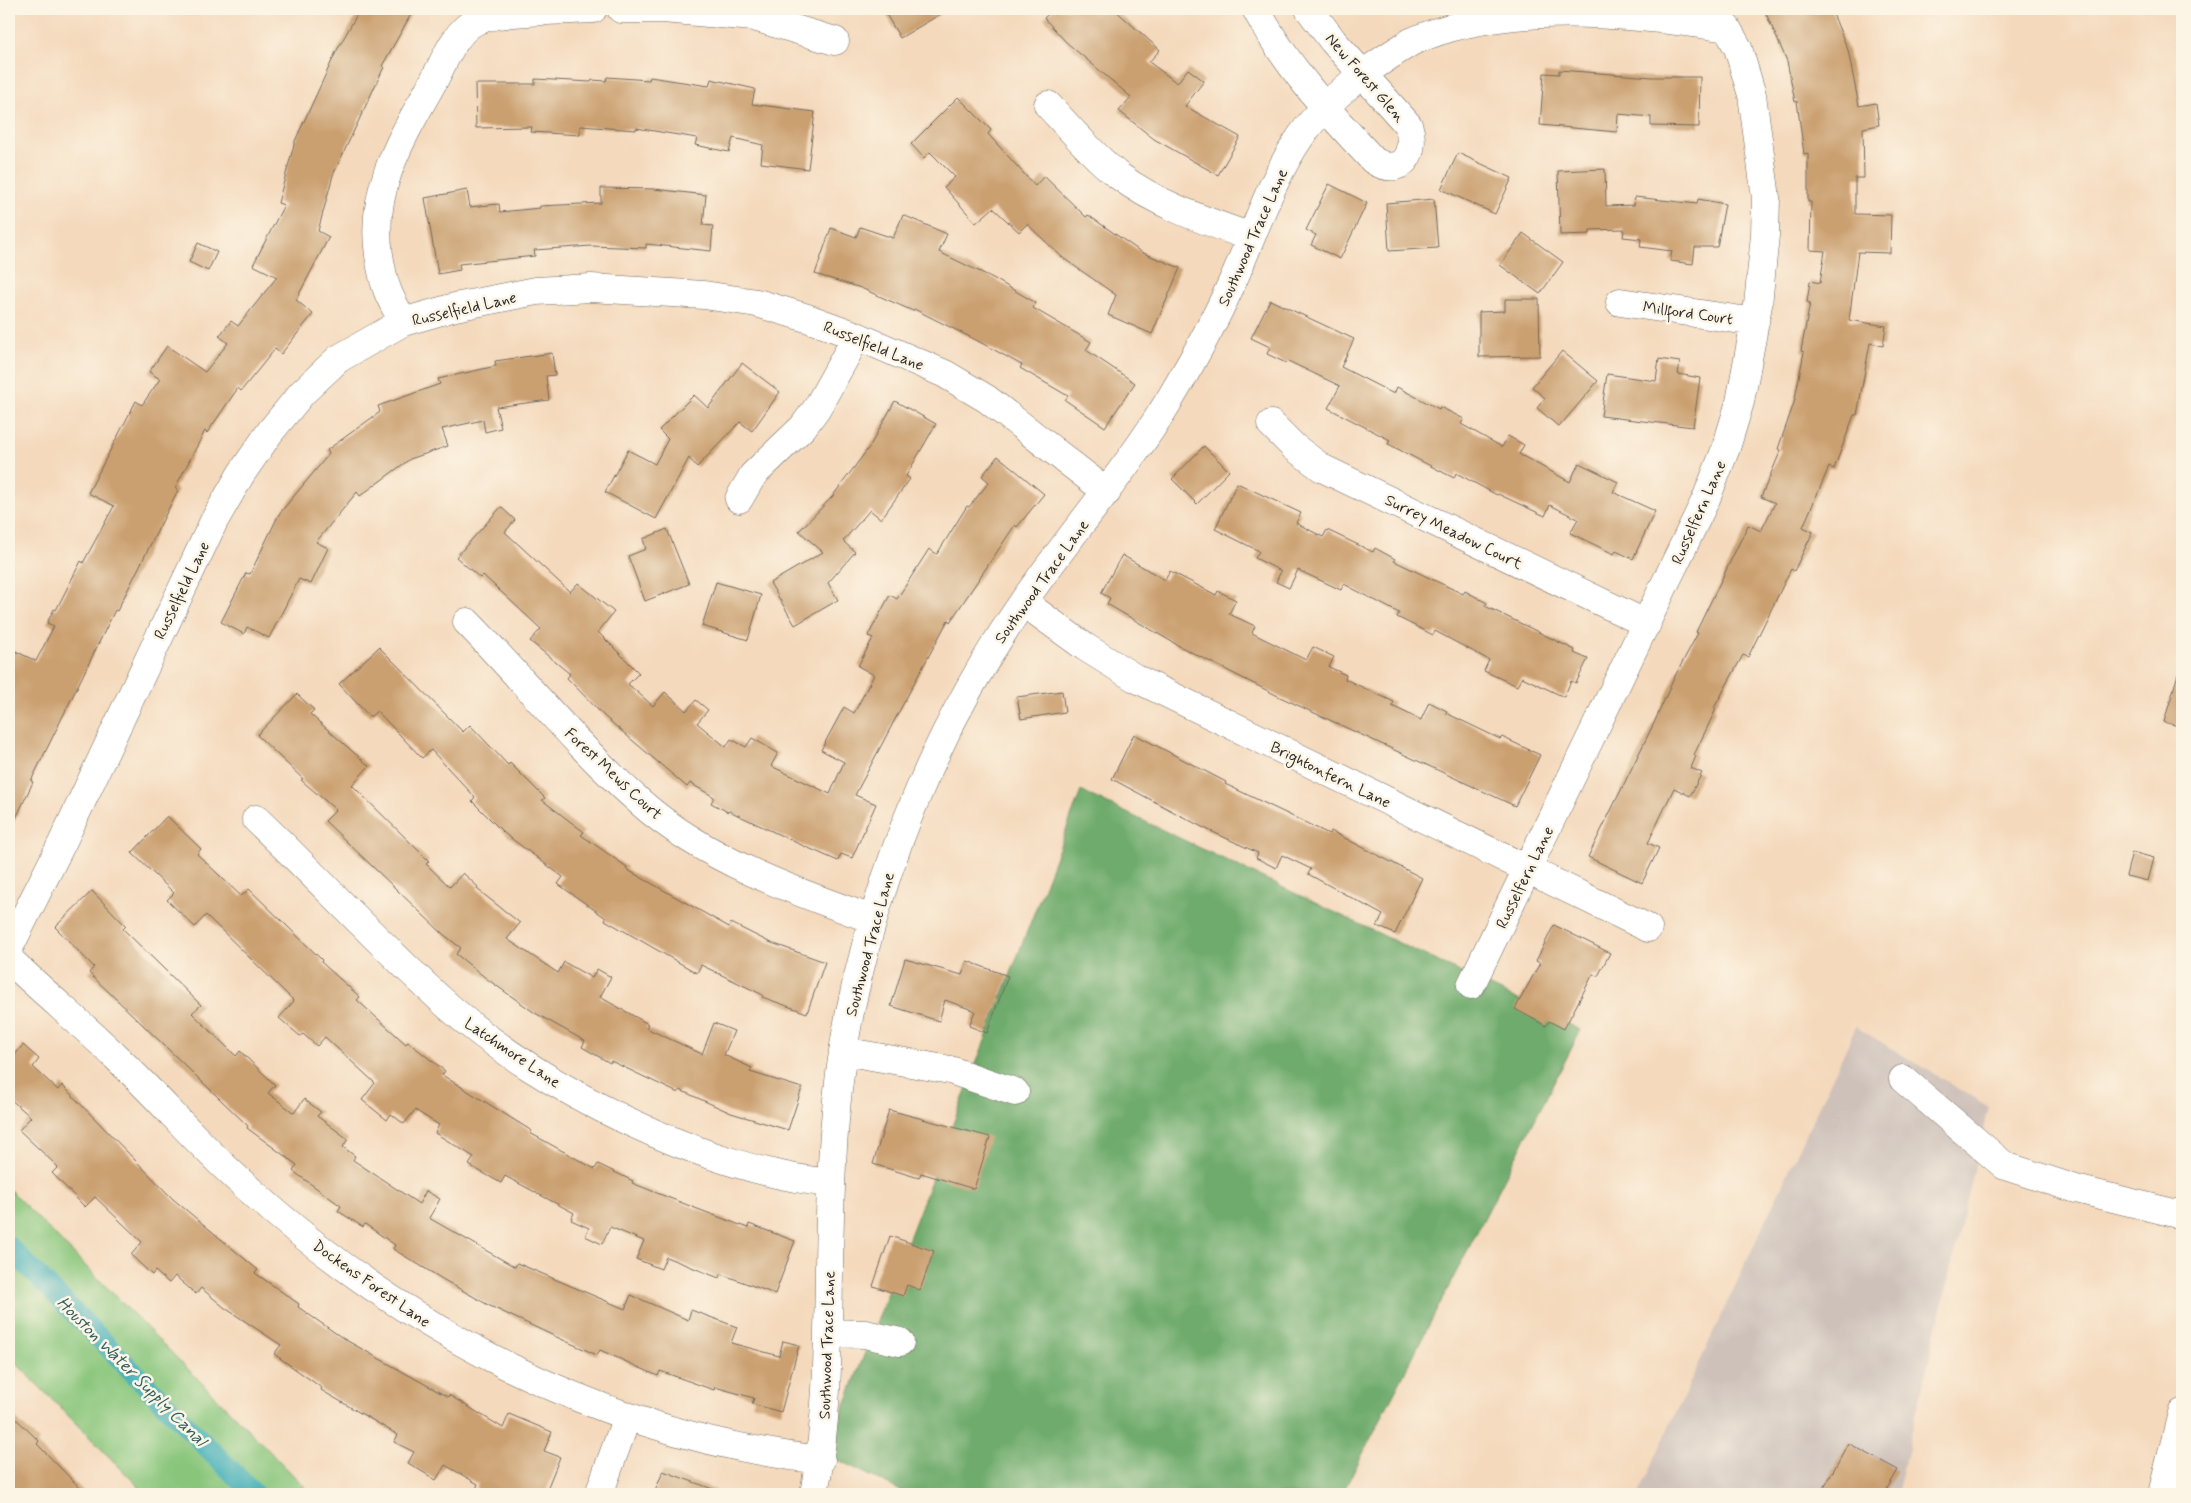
<svg xmlns="http://www.w3.org/2000/svg" width="2191" height="1503" viewBox="0 0 2191 1503" font-family="Mynerve,sans-serif">
<style>
.industrial{fill:#cec1ba}
.green{fill:#89c67c;stroke:#5a7854}
.forest{fill:#6eab6c;stroke:#4c6b4c}
.lines{fill:none;stroke-linecap:round;stroke-linejoin:round}
.canal{stroke:#3cadb6;stroke-width:21}
.building{fill:#cba071}
.minor-casing{stroke:#71685e;stroke-width:29}
.minor{stroke:#fff;stroke-width:28}
.labels{text-anchor:middle;stroke-width:5;stroke-linejoin:round;paint-order:stroke}
.street-label{font-size:16px;fill:#2b2b2b;stroke:#fcf5e5}
.water-label{font-size:18px;font-style:italic;fill:#325f63;stroke:#fcf5e5}
</style>
<rect width="100%" height="100%" fill="#fcf5e5"/>
<filter id="ink" filterUnits="userSpaceOnUse"><feTurbulence type="fractalNoise" baseFrequency=".02" numOctaves="2"/><feDisplacementMap in="SourceGraphic" scale="10" xChannelSelector="R" yChannelSelector="G"/><feConvolveMatrix kernelMatrix="1 2 1 2 8 2 1 2 1" color-interpolation-filters="sRGB"/></filter>
<filter id="wash" filterUnits="userSpaceOnUse"><feTurbulence type="fractalNoise" baseFrequency=".0096" numOctaves="4" result="noise"/><feDisplacementMap in="SourceGraphic" scale="20" xChannelSelector="R" yChannelSelector="G"/><feGaussianBlur stdDeviation="1.12" result="paint"/><feColorMatrix in="noise" values="0 0 0 0 0 0 0 0 0 0 0 0 0 0 0 0 0 1.4 0 .05"/><feComposite in="paint" operator="in"/></filter>
<g filter="url(#wash)">
<rect width="100%" height="100%" fill="#f4d9bc"/>
<!-- industrial -->
<path class="industrial" d="M1856 1027 1989 1107 1897 1494H1638Z"/>
<!-- green -->
<path class="green" d="M9 1189 312 1494H146L9 1356Z"/>
<!-- forest -->
<path class="forest" d="M1081 791 1581 1030 1342 1494H907L826 1454Z"/>
<g class="lines">
<!-- canal -->
<path class="canal" d="M9 1247 254 1494"/>
</g>
<g id="blocks">
<!-- building -->
<path class="building" d="M360 9H414L382 66 384 67 333 175 318 231 329 237 296 300 313 314 281 354 275 349 241 391 238 388 207 433 205 431 175 488 178 490 117 611 115 610 31 781 33 782 9 833V648L36 661 54 626 47 623 54 609 56 610 81 561 83 563 114 506 88 493 136 401 142 405 160 379 149 372 167 346 205 372 228 343 219 336 231 321 238 326 277 277 253 265 284 205 278 203 295 141 336 52Z
M883 9H949L900 38Z
M1054 9H1114L1160 50 1149 62 1177 83 1188 69 1204 81 1185 106 1240 137 1218 175 1154 139 1119 111 1131 97 1066 42 1044 18Z
M1764 9H1831L1848 50 1859 106 1876 103 1879 125 1863 128 1864 178H1855V214L1891 215 1890 253 1858 252 1849 320 1886 326 1883 346 1870 343 1857 415H1854L1834 469 1829 467 1803 527 1813 532 1794 571 1791 569 1748 657 1743 655 1714 708 1716 709 1694 755 1696 756 1691 768 1702 773 1690 796 1674 788 1648 843 1659 848 1642 883 1588 857 1654 723 1675 676 1698 633 1696 632 1748 525 1761 531 1775 503 1761 497 1781 450 1778 449 1794 403 1804 352 1801 351 1810 303 1807 302 1810 281 1820 283 1825 251 1810 250 1811 202H1808V153L1804 154 1797 101 1795 102 1787 61Z
M1559 70 1652 77H1700L1699 127 1651 126V117L1618 114 1617 132 1540 125 1544 73 1559 74Z
M607 77 649 80 650 77 709 86 711 79 755 89 752 104 815 112 808 169 761 163 763 145 733 138 729 152 695 145 697 138 636 128V130L580 126V135L531 132 532 127 476 128 475 84H535V79L591 82 592 80 606 81Z
M958 97 991 130 988 134 1035 186 1044 176 1086 217 1088 215 1141 252 1180 268 1152 334 1108 315 1116 295 1063 258 1027 224 1019 232 993 208 976 223 944 187 955 177 930 152 924 158 911 144Z
M1458 153 1512 178 1495 214 1441 189Z
M1605 169 1606 206 1634 205 1635 197 1697 204 1698 199 1725 204 1717 247H1695L1693 264 1670 261 1672 251 1640 247 1641 239 1623 237 1624 229 1590 230V234L1560 235 1558 171Z
M1329 184 1367 203 1340 259 1311 245 1316 235 1306 230Z
M601 188 654 189 706 195 703 225 713 226 711 251 646 244V248L591 246 534 250 535 256 459 264 460 270 438 274 425 198 467 190 470 207 499 204 500 212 540 208V206L601 203Z
M1434 199 1438 248 1389 251 1386 203Z
M903 215 947 234 939 252 993 278 1036 303 1033 308 1091 342 1086 350 1135 383 1105 427 1065 400 1068 396 1020 368 1022 365 976 340 914 309 913 311 861 288 815 274 831 228 856 237 860 227 893 238Z
M1523 233 1563 262 1540 294 1500 265Z
M198 243 217 252 208 271 189 262Z
M1505 299H1539L1540 356 1479 357V312L1505 311Z
M1270 300 1354 339 1341 367 1394 394 1397 387 1439 409 1440 407 1464 419 1461 424 1502 447 1508 436 1524 445 1519 454 1570 482 1579 463 1618 482 1613 492 1655 511 1633 559 1616 551 1614 554 1570 533 1578 519 1550 505 1545 516 1498 494 1497 495 1456 473 1454 478 1388 444 1390 440 1328 408 1340 386 1288 361 1286 363 1267 354 1270 347 1251 338Z
M1562 351 1598 381 1559 427 1537 408 1545 398 1532 387Z
M552 353 555 375 546 376 549 400 496 407 501 428 485 432 483 420 442 429 448 446 410 459 360 496 357 492 316 542 328 548 311 584 299 579 269 638 247 627 244 634 221 622 246 573 250 574 279 514 329 454 327 450 380 412 378 406 440 384 438 379 496 366 495 361Z
M1659 359 1680 362 1678 374 1700 378 1693 427 1601 416 1607 374 1656 381Z
M742 363 780 392 752 431 740 422 697 467 689 458 656 519 605 492 628 450 655 464 668 439 659 430 694 395 708 408Z
M895 401 936 424 906 476 910 479 881 519 870 510 843 541 855 552 828 583 838 600 795 625 770 583 823 552 799 531 832 497 870 446Z
M1204 446 1229 471 1197 504 1172 479Z
M998 456 1044 494 1017 527 1015 525 950 622 948 620 918 676 855 795 876 804 852 858 841 854 838 861 797 843 729 811 728 812 711 803 714 797 690 783 687 787 604 716 567 678 570 674 530 641 541 629 483 575 480 578 456 557 501 507 515 520 505 532 570 592 578 583 614 612 598 632 639 673 628 684 653 706 665 692 686 711 696 700 708 710 697 723 726 747 731 739 746 747 752 738 778 753 771 766 830 794 844 762 821 750 844 707 854 713 874 675 858 666 873 638 868 636 890 595 897 599 929 549 937 554 967 506 969 507 989 482 982 476Z
M1237 483 1301 513 1296 523 1323 537 1327 530 1373 552 1375 548 1395 559 1394 561 1463 594 1465 591 1487 603 1485 606 1575 650 1574 653 1588 659 1576 683 1571 681 1564 697 1522 677 1517 686 1484 671 1489 660 1435 631 1433 635 1397 617 1399 613 1344 584 1341 590 1298 570 1289 588 1276 582 1281 571 1255 558 1259 551 1215 529Z
M667 529 689 584 645 601 628 556 646 549 643 539Z
M1122 555 1165 580 1170 571 1216 595 1218 591 1236 600 1229 614 1255 626 1252 633 1306 660 1313 647 1334 657 1329 667 1346 675 1345 679 1394 702 1392 706 1421 720 1429 702 1447 711 1446 713 1500 739 1502 737 1540 755 1515 806 1280 697 1179 646 1107 604 1110 598 1101 593Z
M716 582 761 595 748 640 702 626Z
M379 647 463 732 470 725 508 765 510 763 545 798 542 800 584 832 581 835 627 867 626 869 729 927 731 923 769 942 825 962 807 1013 762 997 763 995 701 965 697 973 605 920 606 918 558 884 563 877 504 833 472 801 475 797 431 750 422 758 377 711 370 717 339 684Z
M2178 674H2182V727L2164 722Z
M1062 691 1065 712 1021 719 1017 697Z
M297 694 314 710 310 714 369 766 352 785 429 861 426 864 450 887 463 873 478 887 477 889 520 923 507 939 558 973 564 962 592 978 597 969 611 977 600 997 648 1024 646 1028 702 1054 714 1023 734 1031 724 1055 752 1068 750 1072 802 1088 788 1130 731 1113 680 1090 678 1093 611 1061 610 1063 582 1047 585 1041 535 1013 487 979 456 954 461 948 443 934 325 821 336 810 301 780 303 779 257 735Z
M1134 734 1226 782 1225 784 1329 834 1331 831 1422 878 1395 934 1377 926 1383 915 1308 874 1311 869 1282 855 1276 868 1256 858 1258 853 1202 827 1112 779Z
M167 816 201 849 197 854 241 896 249 889 322 960 321 962 360 997 357 1000 406 1044 408 1042 445 1071 442 1075 532 1131 530 1133 595 1169 598 1164 633 1181 632 1183 695 1208 748 1228 749 1224 795 1241 775 1294 721 1274 719 1278 666 1257 661 1269 636 1259 644 1241 610 1227 602 1244 585 1236 589 1228 571 1220 574 1213 505 1176 501 1183 469 1165 474 1157 435 1133 439 1125 415 1110 404 1124 391 1114 387 1120 362 1100 375 1083 325 1037 317 1046 303 1034 300 1036 279 1018 294 1001 206 915 195 927 167 900 174 893 132 853Z
M2132 852 2154 858 2148 881 2126 876Z
M92 891 126 926 123 929 201 1005 192 1013 236 1056 240 1051 275 1085 268 1093 294 1113 304 1099 321 1112 317 1116 348 1139 343 1147 355 1156 353 1160 419 1204 426 1191 440 1199 429 1218 515 1267 517 1263 625 1309 631 1295 688 1320 691 1310 737 1327 731 1343 779 1356 783 1341 799 1345 781 1412 752 1404 754 1398 715 1387 714 1390 660 1371 658 1376 600 1350 597 1355 552 1335 490 1306 444 1280 393 1249 395 1245 365 1224 363 1227 338 1211 341 1206 293 1171 297 1165 247 1128 248 1126 89 973 94 967 55 927Z
M1554 925 1610 953 1598 976 1593 974 1564 1029 1549 1021 1546 1026 1515 1009 1540 963 1536 961Z
M905 959 962 975 967 961 1008 976 987 1033 969 1026 975 1011 945 1000 939 1021 891 1006Z
M23 1045 39 1059 33 1067 58 1090 62 1085 173 1199 258 1270 255 1273 299 1304 298 1307 344 1339 448 1397 449 1395 503 1428 509 1414 552 1432 544 1451 560 1457 545 1494H474L478 1484 445 1465 436 1480 408 1463 414 1452 394 1442 398 1435 321 1390 322 1388 274 1354 281 1345 225 1308 201 1288 196 1294 175 1276 169 1283 155 1271 152 1275 131 1255 142 1242 95 1197 85 1207 52 1173 58 1167 19 1130 31 1117 9 1098V1062Z
M889 1110 990 1137 974 1189 921 1173 919 1178 873 1164Z
M890 1236 934 1251 920 1290 907 1285 903 1296 873 1286Z
M9 1412 39 1441 37 1444 86 1494H20L9 1483Z
M1848 1443 1898 1470 1884 1494H1821Z
M663 1471 721 1492V1494H654Z"/>
</g>
</g>
<g filter="url(#ink)">
<use href="#blocks" fill-opacity="0" stroke="#71685e" stroke-width="1"/>
<g class="lines">
<!-- minor casing -->
<g class="minor-casing">
<path id="minor" d="M621 9H663L754 17 835 41
M1256 9C1285 65 1330 114 1373 160 1401 179 1418 153 1408 125L1333 41 1309 9
M1048 105C1071 129 1093 156 1119 176 1158 205 1206 221 1251 237
M1620 302 1755 322
M403 322C398 312 392 302 388 292 383 280 381 268 379 255 369 189 402 138 433 82 444 62 455 31 476 21 498 10 565 11 593 9
M1271 424 1294 447 1322 468 1647 624
M739 499 753 475 803 427 817 408 857 336
M1023 602 1085 647 1135 678 1648 928
M467 622C525 681 577 747 640 802 704 859 793 891 872 919
M256 819C321 881 382 947 448 1006 540 1088 708 1172 831 1183
M9 948 62 843 214 521 241 474 270 432 302 393 338 359 403 322 455 307 536 291 591 288 704 295 757 303 807 318 857 336 945 374 987 399 1107 492
M9 959C44 993 82 1024 117 1058 160 1099 198 1144 242 1183 402 1329 604 1436 821 1460
M843 1051 950 1070 1015 1092
M1903 1079 2005 1166 2076 1189 2182 1215
M828 1333 865 1334 900 1342
M599 1494 627 1417
M814 1494C828 1420 828 1345 829 1270 830 1182 833 1094 851 1007 882 863 937 727 1021 605 1069 535 1126 472 1170 399 1195 357 1219 314 1238 269 1257 225 1273 176 1301 136 1329 96 1370 67 1411 42 1503 0 1628 13 1727 28L1738 48 1752 95 1766 198 1765 235 1758 305 1740 402 1726 448 1706 499 1471 985
M2162 1494 2182 1413"/>
</g>
<!-- minor -->
<use href="#minor" class="minor"/>
</g>
</g>
<g class="labels">
<!-- street labels -->
<g class="street-label">
<text transform="translate(1366 77) rotate(49)" y="6">New Forest Glen</text>
<text transform="translate(1252 237) rotate(-66)" y="6">Southwood Trace Lane</text>
<text transform="translate(464 308) rotate(-13)" y="6">Russelfield Lane</text>
<text transform="translate(1688 312) rotate(8)" y="6">Millford Court</text>
<text transform="translate(874 345) rotate(22)" y="6">Russelfield Lane</text>
<text transform="translate(1698 512) rotate(-66)" y="6">Russelfern Lane</text>
<text transform="translate(1454 531) rotate(26)" y="6">Surrey Meadow Court</text>
<text transform="translate(1041 581) rotate(-54)" y="6">Southwood Trace Lane</text>
<text transform="translate(181 590) rotate(-64)" y="6">Russelfield Lane</text>
<text transform="translate(614 773) rotate(43)" y="6">Forest Mews Court</text>
<text transform="translate(1331 774) rotate(26)" y="6">Brightonfern Lane</text>
<text transform="translate(1524 877) rotate(-64)" y="6">Russelfern Lane</text>
<text transform="translate(869 944) rotate(-75)" y="6">Southwood Trace Lane</text>
<text transform="translate(513 1052) rotate(34)" y="6">Latchmore Lane</text>
<text transform="translate(372 1283) rotate(35)" y="6">Dockens Forest Lane</text>
<text transform="translate(826 1345) rotate(-88)" y="6">Southwood Trace Lane</text>
</g>
<!-- water labels -->
<g class="water-label">
<text transform="translate(132 1371) rotate(45)" y="6">Houston Water Supply Canal</text>
</g>
</g>
<!-- margin -->
<rect width="2191" height="1503" fill="none" stroke="#fcf5e5" stroke-width="30"/>
</svg>
